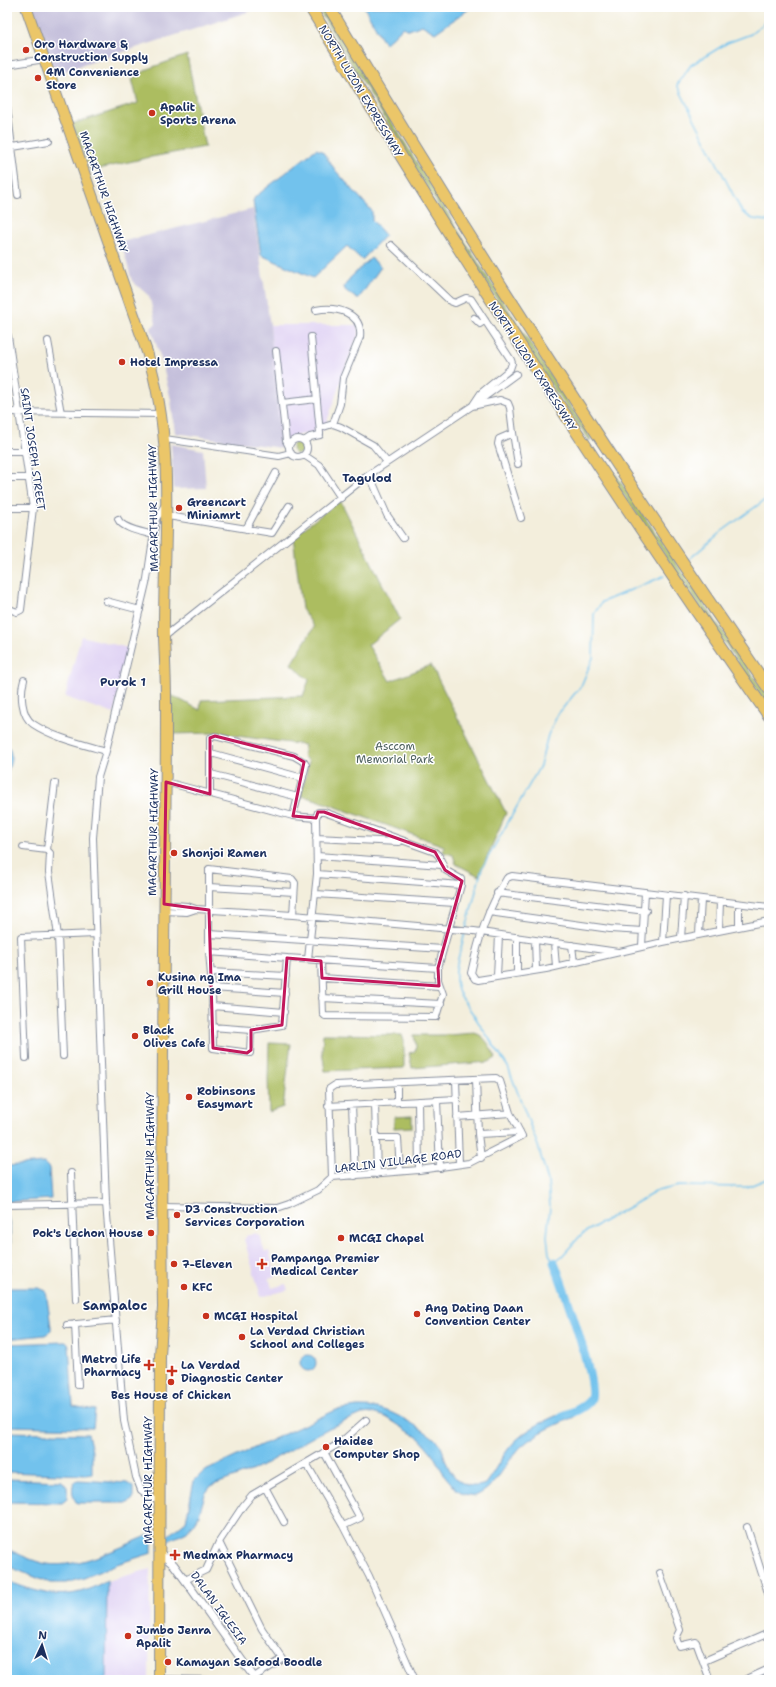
<svg xmlns="http://www.w3.org/2000/svg" width="776" height="1687" viewBox="0 0 776 1687" font-family="'Shantell Sans',sans-serif">
<style>
.built{fill:#e1d4f4}
.industrial{fill:#c5c0db}
.green{fill:#acbd60;stroke:#64765f}
.water{fill:#72c2ed;stroke:#4678a6}
.lines{fill:none;stroke-linecap:round;stroke-linejoin:round}
.stream{stroke:#72c2ed;stroke-width:1.5}
.river{stroke:#72c2ed;stroke-width:9}
.minor-casing{stroke:#878e9d;stroke-width:8}
.tertiary-casing{stroke:#878e9d;stroke-width:9}
.trunk-casing{stroke:#878e9d;stroke-width:12}
.motorway-casing{stroke:#878e9d;stroke-width:13}
.minor{stroke:#fff;stroke-width:6}
.tertiary{stroke:#fff;stroke-width:7}
.trunk{stroke:#ebc669;stroke-width:10}
.motorway{stroke:#ebc669;stroke-width:11}
.marked{fill:none;stroke:#c2185b;stroke-width:3;stroke-linejoin:round}
.poi-dot{fill:#c8321e;stroke:#fff;stroke-width:1.5}
.labels{text-anchor:middle;stroke-width:3;stroke-linejoin:round;paint-order:stroke}
.poi-label{font-size:11px;font-weight:bold;fill:#1b2f5e;stroke:#fff;text-anchor:start}
.street-label{font-size:11px;fill:#1b2f5e;stroke:#fff}
.park-label{font-size:11px;fill:#4e615f;stroke:#fff}
.neighbourhood-label{font-size:12px;font-weight:bold;fill:#1b2f5e;stroke:#fff}
.quarter-label{font-size:13px;font-weight:bold;fill:#1b2f5e;stroke:#fff}
</style>
<rect width="100%" height="100%" fill="#fff"/>
<filter id="ink" filterUnits="userSpaceOnUse"><feTurbulence type="fractalNoise" baseFrequency=".025" numOctaves="2"/><feDisplacementMap in="SourceGraphic" scale="8" xChannelSelector="R" yChannelSelector="G"/><feConvolveMatrix kernelMatrix="1 2 1 2 8 2 1 2 1" color-interpolation-filters="sRGB"/></filter>
<filter id="wash" filterUnits="userSpaceOnUse"><feTurbulence type="fractalNoise" baseFrequency=".012" numOctaves="4" result="noise"/><feDisplacementMap in="SourceGraphic" scale="16" xChannelSelector="R" yChannelSelector="G"/><feGaussianBlur stdDeviation="0.9" result="paint"/><feColorMatrix in="noise" values="0 0 0 0 0 0 0 0 0 0 0 0 0 0 0 0 0 1.4 0 .05"/><feComposite in="paint" operator="in"/></filter>
<g filter="url(#wash)">
<rect width="100%" height="100%" fill="#f3eedc"/>
<!-- built -->
<path class="built" d="M270 325H357L359 333 347 363 324 430 294 436 289 439 285 449 281 448Z
M81 636 128 648 114 714 65 697Z
M256 1233 257 1235H259L265 1252 269 1251 276 1276 269 1278 272 1288 286 1284 288 1290 261 1297 244 1239 246 1238V1236Z
M150 1569 149 1680H106L107 1581Z"/>
<!-- industrial -->
<path class="industrial" d="M32 7H263L55 74Z
M253 209 270 325 281 448 175 433 171 400 161 359 151 328 156 323 149 296 132 281 121 242Z
M171 444 203 450 206 488 174 489Z"/>
<!-- green -->
<path class="green" d="M317 7H322L467 245 591 438 590 441 555 391 455 233Z
M187 55 205 147 146 158 90 171 72 124 138 103 132 79 150 68Z
M292 448a6 6 0 1 1 12 0a6 6 0 1 1-12 0Z
M614 472 769 699V708L611 476Z
M340 500 400 619 368 645 390 681 431 665 506 813 479 876 456 864 453 855 443 852 444 846 314 799 301 796 309 761 303 756 305 745 214 733 171 734V695L200 710 201 700 303 696 309 680 291 664 314 627 302 609 293 537Z
M474 1033C486 1035 491 1049 496 1058L489 1062 412 1068 409 1053 415 1051 416 1046 414 1035H449Z
M323 1034 402 1035 404 1041V1068L325 1071 322 1051Z
M269 1043 291 1044 283 1107 269 1112 268 1079Z
M412 1116V1127L394 1128V1117Z"/>
<!-- water -->
<path class="water" d="M364 7H472L435 33 422 25 409 30 403 27 385 44Z
M316 149 322 151 336 171 372 211V220L385 235 362 260 347 246 313 278 261 255 253 201 255 197Z
M371 258 381 267 359 298 357 299 345 290 344 287 350 278Z
M7 746C15 754 9 765 7 775Z
M44 1163 49 1168 51 1199 7 1202V1166Z
M7 1215C12 1223 12 1270 7 1279Z
M7 1288H39L46 1291 51 1327V1331L45 1335 7 1339Z
M65 1342 68 1343 69 1346 73 1406 95 1410 93 1428 7 1426V1344Z
M300 1363a8 8 0 1 1 16 0a8 8 0 1 1-16 0Z
M357 1407C367 1407 377 1407 387 1411 397 1414 430 1433 437 1441 443 1447 444 1457 447 1464 453 1480 468 1491 485 1484 494 1473 500 1459 509 1448 525 1428 549 1419 571 1409L574 1417C556 1425 538 1432 523 1445 505 1461 498 1487 475 1496L464 1494 455 1488 445 1476 432 1453 420 1439 386 1417 372 1413 362 1414 329 1428 256 1469 211 1486 205 1494 199 1515 194 1523 187 1532 166 1542V1537L186 1521 194 1481 203 1472 336 1410Z
M7 1432 88 1434 92 1451V1474L85 1475 7 1472Z
M7 1479 62 1481 67 1487V1499L62 1503 7 1502Z
M78 1480 127 1483 133 1487V1499L128 1503H77C72 1498 71 1486 75 1481Z
M152 1534V1553L117 1564 84 1578 66 1583H50L7 1566V1549C19 1554 34 1562 47 1564 80 1569 122 1546 152 1534Z
M107 1580 106 1680H7V1581C45 1595 69 1603 107 1580Z"/>
<g class="lines">
<!-- stream -->
<path class="stream" d="M769 19 751 34 727 43 691 65 677 85 742 212 753 219 769 221
M687 561 721 532 769 497
M466 929 482 868 540 766 548 735 558 714 581 686 593 658 594 614 602 602 664 576
M465 933C460 953 451 973 459 993L508 1067 538 1146 548 1181 550 1207 547 1236 549 1254 554 1262 562 1256 582 1234 657 1191 679 1186 747 1187 769 1178"/>
<!-- river -->
<path class="river" d="M554 1262C562 1283 597 1381 591 1398 587 1408 570 1413 561 1417"/>
</g>
</g>
<g filter="url(#ink)">
<g class="lines">
<!-- minor casing -->
<g class="minor-casing">
<path id="minor" d="M7 65 45 59
M7 107 18 195
M7 148 49 141
M391 245 450 301 455 303 466 298 471 299 511 360 512 363 510 369 481 393 473 405
M316 310C335 306 363 312 360 337L343 378 340 404 333 424
M474 318 480 324 485 320
M48 341 61 413
M276 351 286 441 289 447
M282 403 317 399
M472 406 500 400 508 403 510 408 513 433 499 439 498 444 521 518
M7 412 162 414
M320 428 333 424 341 427 373 445 387 462
M513 433 518 464
M165 439 279 456 291 453
M289 448a9 9 0 1 1 18 0a9 9 0 1 1-18 0Z
M304 441 310 437 320 435V433L311 337
M7 451H26
M304 455 319 465 341 498
M367 476 373 483 387 515 403 538
M7 478H29
M7 508H33
M168 516 272 533 289 506
M118 519C122 529 144 532 153 535
M246 529 276 473
M106 601 140 610
M7 608 17 612 21 610 33 508 8 336
M164 637 367 476 472 406 516 374
M24 680C20 693 21 716 33 724 54 738 82 744 106 751
M211 753 303 778
M211 774 298 797
M166 782 293 816 316 818
M210 794V738L215 736 294 756 304 762 306 765 293 816
M316 838 399 842
M23 847 47 850 50 853 49 872 58 936 63 1056
M47 850 55 783
M317 856 442 865
M317 874 461 885
M209 887 294 892
M497 893 646 911
M316 894 455 903
M164 904 187 906 196 909 293 915 474 931 618 952
M739 904V926
M769 907 512 876 507 878C487 910 479 937 471 973L475 979 478 980 546 969 663 942 769 921
M164 911 187 912 196 909
M489 912 610 929 643 931
M293 915 295 883 292 879 209 869V952L212 988 213 1048 250 1053 251 1030 282 1025 287 958 438 968
M719 930 720 901
M209 934 443 949
M699 934 701 900
M517 937V972
M681 938 684 896
M535 940 536 970
M663 942 666 895
M554 943 556 966
M572 945 574 963
M642 946 645 892
M209 952 287 958
M308 959 317 874 316 818 318 812H324L435 852 439 856 445 870 461 879V885L438 968V980L443 994 436 1017 325 1016 323 1014 321 961
M211 972 286 976
M497 976 499 935
M322 978 439 986
M212 988 285 993
M322 998 441 1004
M212 1006 284 1012
M212 1027 251 1030
M26 1058 21 937 96 934
M476 1079 478 1134 481 1158
M456 1080 459 1164
M397 1083V1102
M418 1101 419 1170
M437 1101 440 1168
M375 1103 377 1174
M352 1105 355 1176
M328 1106 457 1099
M457 1117 510 1113
M478 1134 520 1132
M376 1138H398L400 1171
M71 1173 76 1299
M7 1205 106 1203
M162 1206 277 1208 289 1204 318 1190 332 1177 419 1170 469 1163 522 1136 510 1113 500 1081 496 1078 335 1085 329 1089 332 1177
M75 1324 78 1385
M67 1325 116 1320
M324 1452 360 1518 343 1526
M306 1463 343 1526 369 1576 415 1680
M265 1487 284 1522
M160 1501 151 1498 141 1490 136 1477 124 1421 106 1203 93 838 98 777 106 751 147 579 156 519 166 503
M747 1527 769 1596
M219 1542 262 1629 283 1659 254 1677
M660 1573 680 1630 676 1638 679 1646 696 1642 710 1680
M185 1580 206 1570 219 1542 243 1506 252 1495 340 1443 366 1420
M704 1661 769 1633
M159 1679 211 1680
M745 1680 769 1669"/>
</g>
<!-- tertiary casing -->
<g class="tertiary-casing">
<path id="tertiary" d="M159 1552 174 1565 185 1580 256 1680"/>
</g>
<!-- trunk casing -->
<g class="trunk-casing">
<path id="trunk" d="M26 7 147 352C177 450 163 539 164 638 165 659 166 680 166 701 166 903 160 1105 163 1307L160 1356 159 1680"/>
</g>
<!-- motorway casing -->
<g class="motorway-casing">
<path id="motorway" d="M310 7C455 248 607 485 769 716
M329 7C468 239 615 466 769 689"/>
</g>
<!-- minor -->
<use href="#minor" class="minor"/>
<!-- tertiary -->
<use href="#tertiary" class="tertiary"/>
<!-- trunk -->
<use href="#trunk" class="trunk"/>
<!-- motorway -->
<use href="#motorway" class="motorway"/>
</g>
</g>
<!-- marked area -->
<path class="marked" d="M215 736 294 756 304 762 293 816 316 818 318 812H324L435 852 445 870 462 881 438 968 439 986 322 978 321 961 287 958 282 1025 251 1030V1050L247 1053 213 1048 209 910 164 904 166 782 210 794V738Z"/>
<!-- markers -->
<g class="poi-dot">
<circle cx="26" cy="50" r="4"/>
<circle cx="38" cy="78" r="4"/>
<circle cx="152" cy="113" r="4"/>
<circle cx="122" cy="362" r="4"/>
<circle cx="179" cy="508" r="4"/>
<circle cx="174" cy="853" r="4"/>
<circle cx="150" cy="983" r="4"/>
<circle cx="135" cy="1036" r="4"/>
<circle cx="189" cy="1097" r="4"/>
<circle cx="177" cy="1215" r="4"/>
<circle cx="151" cy="1233" r="4"/>
<circle cx="341" cy="1238" r="4"/>
<circle cx="174" cy="1264" r="4"/>
<path d="M260 1258h4v4h4v4h-4v4h-4v-4h-4v-4h4z"/>
<circle cx="184" cy="1287" r="4"/>
<circle cx="417" cy="1314" r="4"/>
<circle cx="206" cy="1316" r="4"/>
<circle cx="242" cy="1337" r="4"/>
<path d="M147 1359h4v4h4v4h-4v4h-4v-4h-4v-4h4z"/>
<path d="M170 1365h4v4h4v4h-4v4h-4v-4h-4v-4h4z"/>
<circle cx="171" cy="1382" r="4"/>
<circle cx="326" cy="1447" r="4"/>
<path d="M173 1549h4v4h4v4h-4v4h-4v-4h-4v-4h4z"/>
<circle cx="128" cy="1636" r="4"/>
<circle cx="168" cy="1662" r="4"/>
</g>
<g class="labels">
<!-- poi labels -->
<g class="poi-label">
<text x="34" y="48">Oro Hardware &amp;<tspan x="34" dy="13">Construction Supply</tspan></text>
<text x="46" y="76">4M Convenience<tspan x="46" dy="13">Store</tspan></text>
<text x="160" y="111">Apalit<tspan x="160" dy="13">Sports Arena</tspan></text>
<text x="130" y="366">Hotel Impressa</text>
<text x="187" y="506">Greencart<tspan x="187" dy="13">Miniamrt</tspan></text>
<text x="182" y="857">Shonjoi Ramen</text>
<text x="158" y="981">Kusina ng Ima<tspan x="158" dy="13">Grill House</tspan></text>
<text x="143" y="1034">Black<tspan x="143" dy="13">Olives Cafe</tspan></text>
<text x="197" y="1095">Robinsons<tspan x="197" dy="13">Easymart</tspan></text>
<text x="185" y="1213">D3 Construction<tspan x="185" dy="13">Services Corporation</tspan></text>
<text x="143" y="1237" text-anchor="end">Pok's Lechon House</text>
<text x="349" y="1242">MCGI Chapel</text>
<text x="271" y="1262">Pampanga Premier<tspan x="271" dy="13">Medical Center</tspan></text>
<text x="182" y="1268">7-Eleven</text>
<text x="192" y="1291">KFC</text>
<text x="425" y="1312">Ang Dating Daan<tspan x="425" dy="13">Convention Center</tspan></text>
<text x="214" y="1320">MCGI Hospital</text>
<text x="250" y="1335">La Verdad Christian<tspan x="250" dy="13">School and Colleges</tspan></text>
<text x="141" y="1363" text-anchor="end">Metro Life<tspan x="141" dy="13">Pharmacy</tspan></text>
<text x="181" y="1369">La Verdad<tspan x="181" dy="13">Diagnostic Center</tspan></text>
<text x="171" y="1399" text-anchor="middle">Bes House of Chicken</text>
<text x="334" y="1445">Haidee<tspan x="334" dy="13">Computer Shop</tspan></text>
<text x="183" y="1559">Medmax Pharmacy</text>
<text x="136" y="1634">Jumbo Jenra<tspan x="136" dy="13">Apalit</tspan></text>
<text x="176" y="1666">Kamayan Seafood Boodle</text>
</g>
<!-- street labels -->
<g class="street-label">
<text transform="translate(361 91) rotate(59)" y="4">NORTH LUZON EXPRESSWAY</text>
<text transform="translate(104 192) rotate(71)" y="4">MACARTHUR HIGHWAY</text>
<text transform="translate(533 366) rotate(57)" y="4">NORTH LUZON EXPRESSWAY</text>
<text transform="translate(33 449) rotate(82)" y="4">SAINT JOSEPH STREET</text>
<text transform="translate(153 508) rotate(-91)" y="4">MACARTHUR HIGHWAY</text>
<text transform="translate(153 832) rotate(-89)" y="4">MACARTHUR HIGHWAY</text>
<text transform="translate(150 1156) rotate(-90)" y="4">MACARTHUR HIGHWAY</text>
<text transform="translate(398 1161) rotate(-7)" y="4">LARLIN VILLAGE ROAD</text>
<text transform="translate(148 1480) rotate(-90)" y="4">MACARTHUR HIGHWAY</text>
<text transform="translate(219 1608) rotate(54)" y="4">DALAN IGLESIA</text>
</g>
<!-- park labels -->
<g class="park-label">
<text x="395" y="750">Asccom<tspan x="395" dy="13">Memorial Park</tspan></text>
</g>
<!-- neighbourhood labels -->
<g class="neighbourhood-label">
<text x="367" y="482">Tagulod</text>
<text x="123" y="686">Purok 1</text>
</g>
<!-- quarter labels -->
<g class="quarter-label">
<text x="115" y="1310">Sampaloc</text>
</g>
</g>
<!-- margin -->
<rect width="776" height="1687" fill="none" stroke="#fff" stroke-width="24"/>
<!-- north arrow -->
<g transform="translate(42 1645) rotate(4)" stroke="#ffffff" stroke-width="3" paint-order="stroke">
<path d="M0-3L7 15L0 10L-7 15Z" fill="#1b2f5e"/>
<text y="-6" font-size="11" font-weight="bold" text-anchor="middle" fill="#1b2f5e">N</text>
</g>
</svg>
